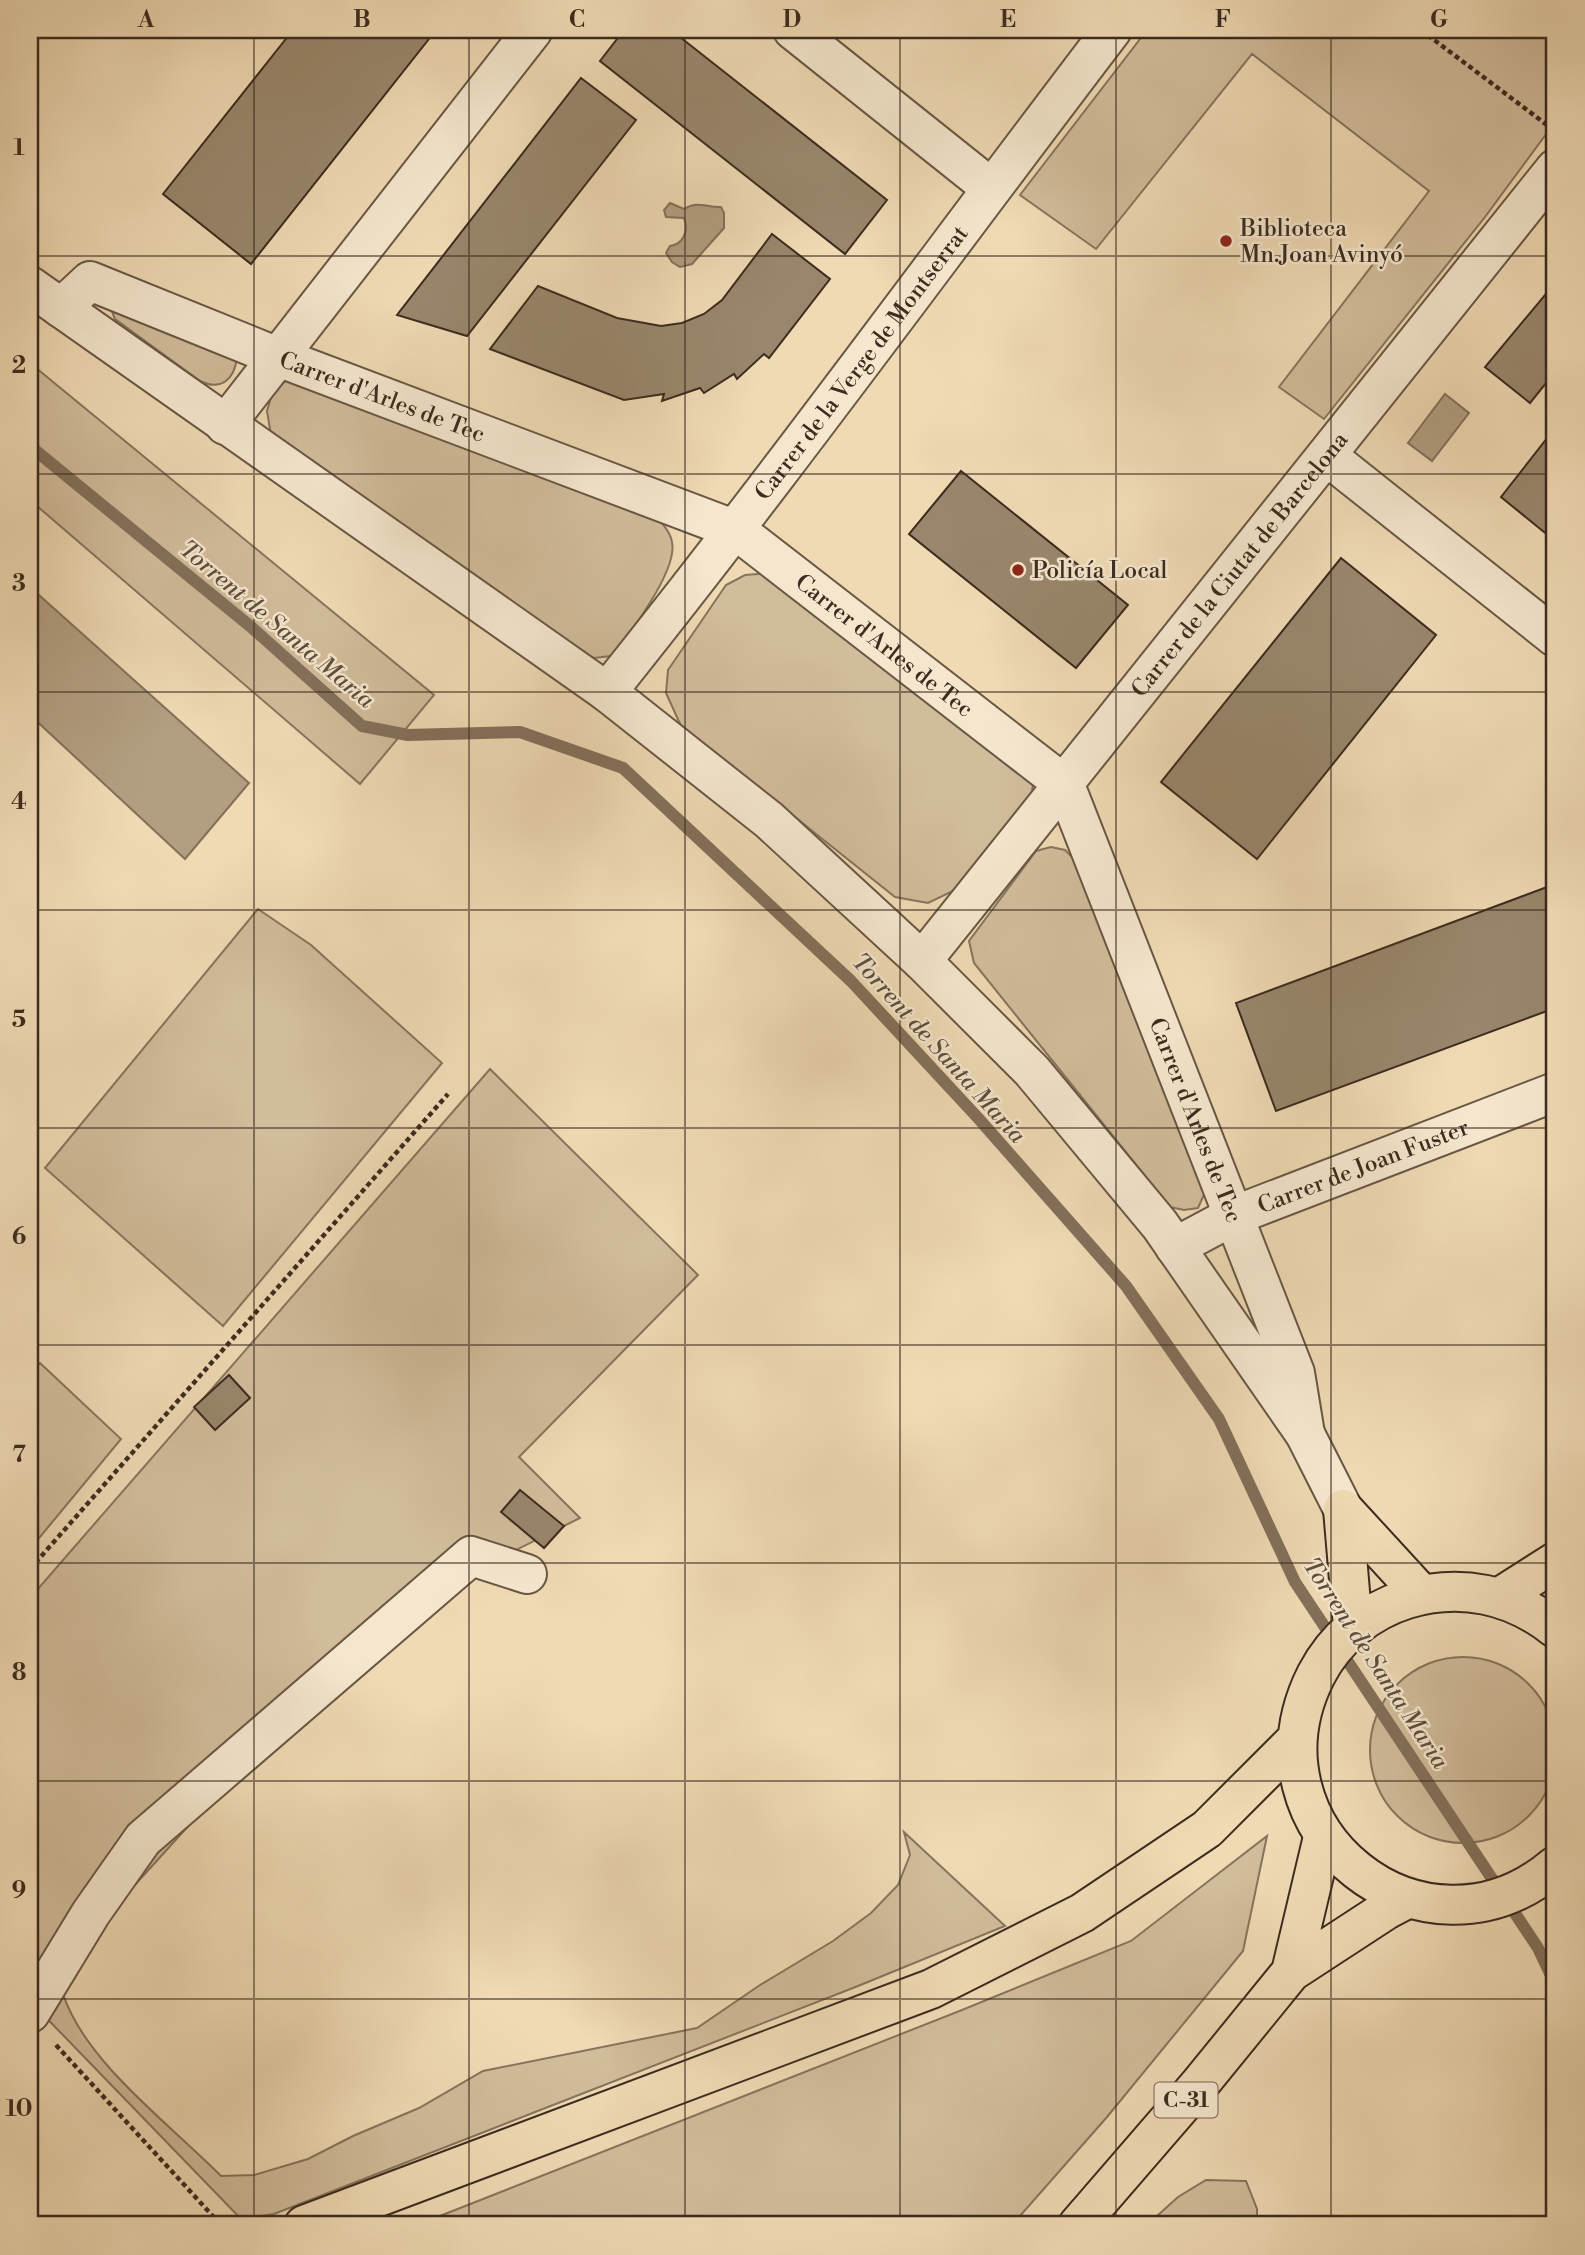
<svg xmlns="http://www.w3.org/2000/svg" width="1585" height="2255" viewBox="0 0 1585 2255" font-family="'Libre Bodoni',serif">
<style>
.green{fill:#d1bc9b;stroke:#86745d;stroke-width:2}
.water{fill:#b29e81;stroke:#83705a;stroke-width:2}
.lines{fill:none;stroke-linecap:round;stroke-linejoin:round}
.stream{stroke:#83705a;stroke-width:12}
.building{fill:#99866c;stroke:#3c2b1f;stroke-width:2}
.minor-casing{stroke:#695744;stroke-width:42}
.major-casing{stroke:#3c2b1f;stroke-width:42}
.highway-casing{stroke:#3c2b1f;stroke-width:42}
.path{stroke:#3c2b1f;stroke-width:4.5;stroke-dasharray:5 3.5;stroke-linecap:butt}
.minor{stroke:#f5e7ce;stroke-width:38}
.major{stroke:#efdab4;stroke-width:38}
.highway{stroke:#efdab4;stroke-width:38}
.grid{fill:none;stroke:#3c2b1f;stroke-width:2;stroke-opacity:0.55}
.poi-dot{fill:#8f2418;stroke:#f5e7ce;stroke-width:2.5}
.labels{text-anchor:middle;stroke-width:5;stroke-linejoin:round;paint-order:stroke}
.shield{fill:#f5e7ce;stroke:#746354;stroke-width:2}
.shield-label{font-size:21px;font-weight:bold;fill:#3c2b1f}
.poi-label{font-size:23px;fill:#3c2b1f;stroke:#f5e7ce;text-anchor:start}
.street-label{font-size:23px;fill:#3c2b1f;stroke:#f5e7ce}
.water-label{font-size:24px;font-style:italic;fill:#5f4e3c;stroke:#f5e7ce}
.neatline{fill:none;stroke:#3c2b1f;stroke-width:2.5}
.grid-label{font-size:23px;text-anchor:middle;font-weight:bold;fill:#3c2b1f}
</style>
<rect width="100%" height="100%" fill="#efdab4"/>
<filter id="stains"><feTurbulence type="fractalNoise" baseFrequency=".00286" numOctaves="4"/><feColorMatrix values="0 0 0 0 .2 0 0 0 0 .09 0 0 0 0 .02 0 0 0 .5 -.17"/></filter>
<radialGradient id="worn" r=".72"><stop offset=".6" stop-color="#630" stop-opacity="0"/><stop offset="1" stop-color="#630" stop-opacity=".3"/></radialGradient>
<!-- green -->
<path class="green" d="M1147 30H1555V122L1485 217 1324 419 1279 387 1429 191 1252 54 1096 249 1020 195Z
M111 309 237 358C234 380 221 391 200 381L115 319Z
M30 363 434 695 360 784 30 500Z
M293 376 651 510C658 519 670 530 672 542 678 570 630 634 611 656L594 658 571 647 271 435 267 411 273 390Z
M772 573 1025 773 1033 785 1030 804 953 891 928 903 895 897 681 726 666 693 668 670 726 585 745 575Z
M1051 847 1065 850 1073 858 1206 1190 1198 1208 1184 1210 1170 1207 974 963 969 941 1036 851Z
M258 909 311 945 442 1063 223 1326 45 1168Z
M490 1069 698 1275 519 1457 580 1518 450 1583 378 1662 192 1822 113 1909 63 1994C86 2063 170 2124 221 2176L254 2175 308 2159 353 2136 419 2108 483 2071 697 2028 760 1985 833 1941 871 1913 898 1885 910 1855 904 1832 1005 1926 858 1986 274 2214 241 2219 30 2001V1598Z
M40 1363 121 1439 30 1549V1369Z
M1370 1750a93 93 0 1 1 186 0a93 93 0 1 1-186 0Z
M1267 1836 1243 1951 1107 2117 1012 2225H417L962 2010 1131 1941Z
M1206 2180 1246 2181 1257 2209V2225H1147L1178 2197Z"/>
<!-- water -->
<path class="water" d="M670 203 684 209C698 200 707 208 721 207L724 213V228L692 264 680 267 672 262 666 253 670 246C684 244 689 230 684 218L666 217 664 210Z
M1445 394 1469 413 1432 461 1408 443Z
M30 587 249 783 185 859 30 715Z"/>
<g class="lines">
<!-- stream -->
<path class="stream" d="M30 446 250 626 362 726 408 735 520 732 623 768 851 981 978 1118 1126 1286 1219 1419 1295 1582 1538 1948 1555 1984"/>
</g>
<!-- building -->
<path class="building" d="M293 30H436L251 264 163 194Z
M624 30H671L887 200 845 254 600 61Z
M581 78 636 120 467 336 397 315Z
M772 234 830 279 769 358 764 354 737 379 734 374 704 393 700 388 662 401 664 394 624 400 490 349 538 286 617 318 661 326 682 323 704 314 722 300Z
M1555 283V372L1530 403 1485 367Z
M1548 437 1555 443V541L1501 497Z
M961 471 1128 605 1076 668 909 534Z
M1341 558 1436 635 1257 859 1161 782Z
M1555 884V1008L1276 1111 1236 1003Z
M229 1375 250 1398 215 1430 194 1407Z
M520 1490 564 1526 544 1548 501 1512Z"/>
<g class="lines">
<!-- minor casing -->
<g class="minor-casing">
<g id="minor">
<path d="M793 30 991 188"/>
<path d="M30 286 607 692 769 820 922 961 1032 1071 1160 1225 1305 1434 1343 1509"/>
<path id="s1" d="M61 308 90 281 278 357 736 530 1065 785 1295 1373 1305 1434"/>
<path d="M225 425 533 30"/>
<path d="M1327 456 1555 637"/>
<path id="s2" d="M607 692C781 475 944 250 1112 30"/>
<path id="s3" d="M922 961 1555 169"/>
<path id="s4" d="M1175 1247 1233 1216 1555 1092"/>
<path d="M30 2013 91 1913 143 1839 471 1556 527 1574"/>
</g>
</g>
<!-- major casing -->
<g class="major-casing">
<path id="major" d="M1343 1509 1353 1627
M1343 1509 1422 1595
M1500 1597 1555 1562
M1555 1628C1512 1594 1460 1583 1407 1599 1368 1611 1335 1638 1316 1675 1238 1830 1424 1977 1555 1866
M304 2225 931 1989 1082 1913 1207 1829 1296 1740"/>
</g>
<!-- highway casing -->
<g class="highway-casing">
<path id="highway" d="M1291 1972 1323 1837
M1078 2225 1199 2085 1291 1972 1386 1910 1407 1899"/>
</g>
<!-- path -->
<path class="path" d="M1421 30 1551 128
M1553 30 1555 32
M30 1569 448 1094
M56 2045 221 2225
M1549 2225 1555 2217"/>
<!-- minor -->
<use href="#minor" class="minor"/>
<!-- major -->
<use href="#major" class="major"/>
<!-- highway -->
<use href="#highway" class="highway"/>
</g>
<!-- grid -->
<path class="grid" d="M254 30V2225M469 30V2225M685 30V2225M900 30V2225M1116 30V2225M1331 30V2225M30 256H1555M30 474H1555M30 692H1555M30 910H1555M30 1128H1555M30 1345H1555M30 1563H1555M30 1781H1555M30 1999H1555"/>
<!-- markers -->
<g class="poi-dot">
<circle cx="1226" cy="241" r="7"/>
<circle cx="1018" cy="570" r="7"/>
</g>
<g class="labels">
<!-- shield labels -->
<rect class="shield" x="1154.5" y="2082.5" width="63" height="35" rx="5"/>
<g class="shield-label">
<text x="1186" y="2107">C-31</text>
</g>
<!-- poi labels -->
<g class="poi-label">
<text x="1240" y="236">Biblioteca<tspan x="1240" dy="26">Mn.Joan Avinyó</tspan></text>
<text x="1032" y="578">Policía Local</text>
</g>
<!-- street labels -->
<g class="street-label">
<text dy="8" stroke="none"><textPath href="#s2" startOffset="416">Carrer de la Verge de Montserrat</textPath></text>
<text dy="8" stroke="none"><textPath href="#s1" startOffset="354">Carrer d'Arles de Tec</textPath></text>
<text dy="8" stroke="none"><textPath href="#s3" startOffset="508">Carrer de la Ciutat de Barcelona</textPath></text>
<text dy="8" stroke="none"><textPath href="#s1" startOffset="920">Carrer d'Arles de Tec</textPath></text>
<text dy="8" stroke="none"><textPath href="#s1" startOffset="1508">Carrer d'Arles de Tec</textPath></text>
<text dy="8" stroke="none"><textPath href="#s4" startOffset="205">Carrer de Joan Fuster</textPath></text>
</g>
<!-- water labels -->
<g class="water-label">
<text transform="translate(277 624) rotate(40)" y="8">Torrent de Santa Maria</text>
<text transform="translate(939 1048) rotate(48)" y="8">Torrent de Santa Maria</text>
<text transform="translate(1376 1663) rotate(57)" y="8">Torrent de Santa Maria</text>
</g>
</g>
<!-- margin -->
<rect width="1585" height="2255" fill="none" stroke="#efdab4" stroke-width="77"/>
<rect x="38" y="38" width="1508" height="2178" class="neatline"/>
<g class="grid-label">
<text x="146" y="27">A</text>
<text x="362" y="27">B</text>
<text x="577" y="27">C</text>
<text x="792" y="27">D</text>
<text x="1008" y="27">E</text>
<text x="1223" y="27">F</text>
<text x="1439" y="27">G</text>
<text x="19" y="155">1</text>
<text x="19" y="373">2</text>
<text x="19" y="591">3</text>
<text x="19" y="809">4</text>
<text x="19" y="1027">5</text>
<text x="19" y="1244">6</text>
<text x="19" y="1462">7</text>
<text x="19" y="1680">8</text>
<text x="19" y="1898">9</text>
<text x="19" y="2116">10</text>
</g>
<rect width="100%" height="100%" filter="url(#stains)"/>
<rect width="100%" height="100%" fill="url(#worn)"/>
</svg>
